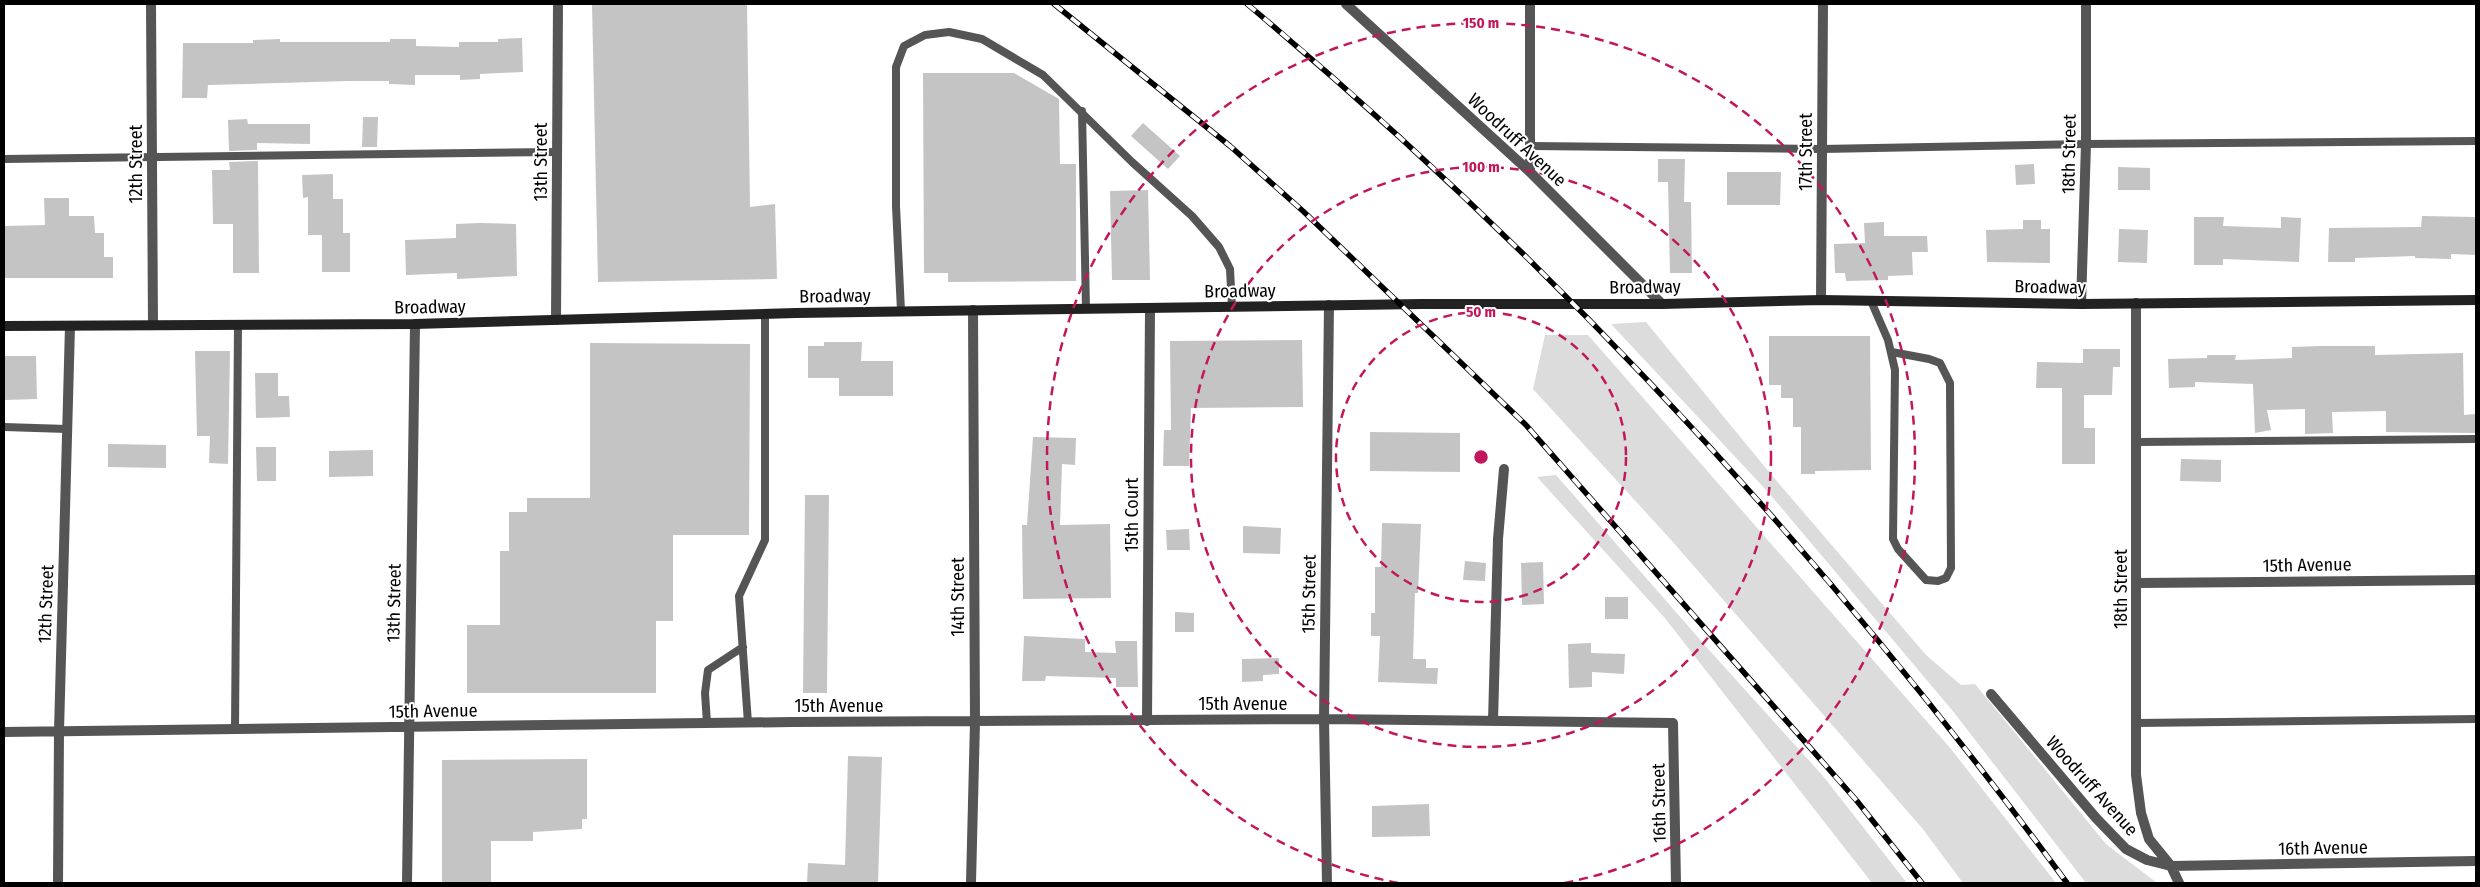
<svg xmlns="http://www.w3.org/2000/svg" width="2480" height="887" viewBox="0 0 2480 887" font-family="'Fira Sans Condensed',sans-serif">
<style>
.green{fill:#dcdcdc}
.building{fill:#c4c4c4}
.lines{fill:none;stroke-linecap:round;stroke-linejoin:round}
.lane{stroke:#555;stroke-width:8}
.street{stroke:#555;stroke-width:10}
.secondary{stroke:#222;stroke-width:10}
.rail-casing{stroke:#000;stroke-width:5.5}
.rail{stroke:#fff;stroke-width:4;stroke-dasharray:11;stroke-linecap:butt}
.ring{fill:none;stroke:#c2185b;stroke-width:2.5;stroke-dasharray:9 6}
.labels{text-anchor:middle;stroke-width:4;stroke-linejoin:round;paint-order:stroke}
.street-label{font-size:18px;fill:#000;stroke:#fff}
.centre{fill:#c2185b;stroke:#fff;stroke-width:2.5}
.ring-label{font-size:15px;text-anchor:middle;font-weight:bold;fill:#c2185b;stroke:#fff;stroke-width:4;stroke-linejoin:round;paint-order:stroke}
</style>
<rect width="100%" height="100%" fill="#fff"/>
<!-- green -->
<path class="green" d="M1646 322 1769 472 1926 655 1961 685 1975 684 2106 844 2157 883H2086L1952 710 1768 492 1611 324Z
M1545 335H1588L1951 749 2056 883H1963L1922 828 1672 541 1533 389Z
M1556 475 1710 651 1823 776 1907 883H1872L1664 617 1537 477Z"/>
<!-- building -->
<path class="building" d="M592 4H747L750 207 775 204 777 279 598 282Z
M522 38 523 72 480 74V79L460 80V75H415V85L389 84V81H348L208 85 207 98H182L183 43H253V40L280 39V42H390V39H416V46L459 47V42H498V39Z
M923 73H1014L1059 99 1060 164H1076V281L948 282V273H924Z
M363 117H378L377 147H362Z
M247 119 248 124H310V144L257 143V150L229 151 228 120Z
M1143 123 1180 156 1168 169 1131 136Z
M1658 159H1685L1684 202H1691L1692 273H1670L1668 182H1658Z
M258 161 259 273H233V224H213L212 170H230L229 162Z
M2034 164 2035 184 2016 185 2015 165Z
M2118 167 2150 168V190H2118Z
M1727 172H1781L1780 205H1727Z
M333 174V199H343V233H350V272H322V235H308V197L303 198 302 175Z
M1148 190 1150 280H1112L1110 191Z
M44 198H69V216H94L95 233H104V257H113V278H4V226L45 225Z
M2422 216 2476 217V255L2451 254V259L2415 258V256L2355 258V262H2328L2329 228 2421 227Z
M2194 217H2224L2223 226 2281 228V217L2301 218 2299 262 2223 259V265H2194Z
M2023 220H2041V229H2050V263L1987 262 1986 230 2023 229Z
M1884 222V236H1927L1928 252H1912L1913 275 1888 276V280L1846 281 1845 273H1835L1834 244 1865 243 1864 223Z
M480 223 516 224 517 276 457 279V273L406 275 405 240 456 238V224Z
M2119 229 2148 230 2147 263 2118 262Z
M1769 336H1870L1871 470 1815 471V474H1801V427H1793V398H1781V385H1769Z
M1302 340 1303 407 1191 408 1189 466H1163L1164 430H1171L1170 341Z
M824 342H862L861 361H893V396H839V378H808V346H824Z
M590 343 750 344 749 535H673V621H656V693H467V625H500V551H509V512H527V498H590Z
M2321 346H2375V355L2463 353 2464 415 2476 414V433L2386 432V411L2332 412 2333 433 2305 434V409L2267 410 2271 430 2255 433 2253 384 2195 382V387L2169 388 2168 359 2207 358V355H2236L2235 360 2292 358V347Z
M2083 349H2120V367H2113L2112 395H2084V428H2095V464H2062V388H2036L2037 362 2083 363Z
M195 351H230L228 464 209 463 210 436H197Z
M4 356H36L37 399 4 400Z
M255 373H278V396H289L290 417 256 418Z
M1370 432 1460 433V472L1370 471Z
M1033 437 1076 438 1075 465 1062 464 1060 525 1110 524 1111 598 1023 599 1022 525H1027Z
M108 444 166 445V468L108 467Z
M256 447H276V481H257Z
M373 450V476L329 477V451Z
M2181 459 2221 460V482L2180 481Z
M805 495H829L827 693H803Z
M1382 523 1421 524 1418 593H1415L1413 659H1426V668H1438L1437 684 1378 682 1380 636H1371V613H1375V567H1381Z
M1243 526 1281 528 1280 554 1243 553Z
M1189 529 1190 550H1167L1166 530Z
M1465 561 1486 563 1485 581 1463 580Z
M1543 562 1544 604 1522 605 1521 563Z
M1605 597H1628V619H1605Z
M1175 612 1194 613V632H1175Z
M1024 636 1085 639V652L1116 653 1115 641H1137L1138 687H1116V678L1046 676 1045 681H1022Z
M1591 643V653L1625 654 1624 674 1592 672V687L1569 688 1568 644Z
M1279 658V674L1263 675V681L1242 682V659Z
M848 756 882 757 878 883H807L808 863 845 865Z
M587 759V819H582V829L533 832V841H491V883H442V760Z
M1429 804 1430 836 1372 837V806Z"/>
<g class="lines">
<!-- lane -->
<path class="lane" d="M1082 111 1086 309
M1530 146 1822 149 2086 144 2476 141
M4 159 557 152
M1871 301 1888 340 1895 370 1893 539 1898 549 1926 580 1938 581 1946 578 1951 568 1950 383 1940 363 1929 359 1892 352
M901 311 896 206V67L904 46 925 35 949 32 982 39 1043 75 1132 162 1192 216 1219 247 1230 269 1232 307
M4 427 67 429
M2137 442 2476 439
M707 723 705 693 708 670 743 647
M748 723 739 596 765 540V314
M2137 723 2476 719
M235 730 238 324"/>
<!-- street -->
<path class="street" d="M151 4 153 324
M1346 4 1530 172 1662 304
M1530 172V4
M1821 300 1823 4
M2136 303V775L2141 813 2149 839 2171 866 2476 861
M2081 304 2086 144V4
M556 320 558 4
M2137 583 2476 580
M1991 694 2096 818 2126 849 2147 860 2171 866 2179 883
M1147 721 1150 309
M1493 721 1498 539 1504 469
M4 732 792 722 1324 719 1673 723 1676 883
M58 883 59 731 70 326
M407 883 415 324
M971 883 975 722 973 310
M1327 883 1324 719 1329 305"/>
<!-- secondary -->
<path class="secondary" d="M4 326 415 324 796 313 1421 304H1662L1821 300 2081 304 2476 300"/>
<!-- rail casing -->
<g class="rail-casing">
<path id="rail" d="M1054 4 1230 146 1304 212 1526 425 1857 801 1922 883
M1247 4C1556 262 1829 559 2067 883"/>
</g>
<!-- rail -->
<use href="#rail" class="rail"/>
</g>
<!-- distance rings -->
<g class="ring">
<circle cx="1481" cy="457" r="145"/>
<circle cx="1481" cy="457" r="290"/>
<path d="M1398 883A434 434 0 1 1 1564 883"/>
</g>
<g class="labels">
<!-- street labels -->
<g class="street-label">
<text transform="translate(1517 140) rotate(43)" y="6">Woodruff Avenue</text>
<text transform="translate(1806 152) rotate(-90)" y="6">17th Street</text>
<text transform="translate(2069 154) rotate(-89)" y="6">18th Street</text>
<text transform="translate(541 162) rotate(-90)" y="6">13th Street</text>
<text transform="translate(136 164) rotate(-90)" y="6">12th Street</text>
<text transform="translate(1645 287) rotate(-1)" y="6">Broadway</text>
<text transform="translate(2050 287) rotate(1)" y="6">Broadway</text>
<text transform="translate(1240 291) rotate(-1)" y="6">Broadway</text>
<text transform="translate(835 296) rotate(-1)" y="6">Broadway</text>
<text transform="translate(430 307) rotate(-1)" y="6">Broadway</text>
<text transform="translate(1132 515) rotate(-90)" y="6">15th Court</text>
<text transform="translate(2307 565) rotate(-1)" y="6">15th Avenue</text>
<text transform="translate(2121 589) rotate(-90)" y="6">18th Street</text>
<text transform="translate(1309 594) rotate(-89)" y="6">15th Street</text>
<text transform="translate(958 597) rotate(-90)" y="6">14th Street</text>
<text transform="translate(394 603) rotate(-89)" y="6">13th Street</text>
<text transform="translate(46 604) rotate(-88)" y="6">12th Street</text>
<text x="1243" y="710">15th Avenue</text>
<text x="839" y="712">15th Avenue</text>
<text transform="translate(433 711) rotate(-1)" y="6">15th Avenue</text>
<text transform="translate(2092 786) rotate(48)" y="6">Woodruff Avenue</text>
<text transform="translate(1659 803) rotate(-91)" y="6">16th Street</text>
<text transform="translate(2323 848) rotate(-1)" y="6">16th Avenue</text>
</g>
</g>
<circle cx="1481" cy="457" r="8" class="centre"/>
<g class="ring-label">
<text x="1481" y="28">150 m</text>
<text x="1481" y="172">100 m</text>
<text x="1481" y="317">50 m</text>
</g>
<!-- border -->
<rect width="2480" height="887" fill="none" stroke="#000000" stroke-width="10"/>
</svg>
